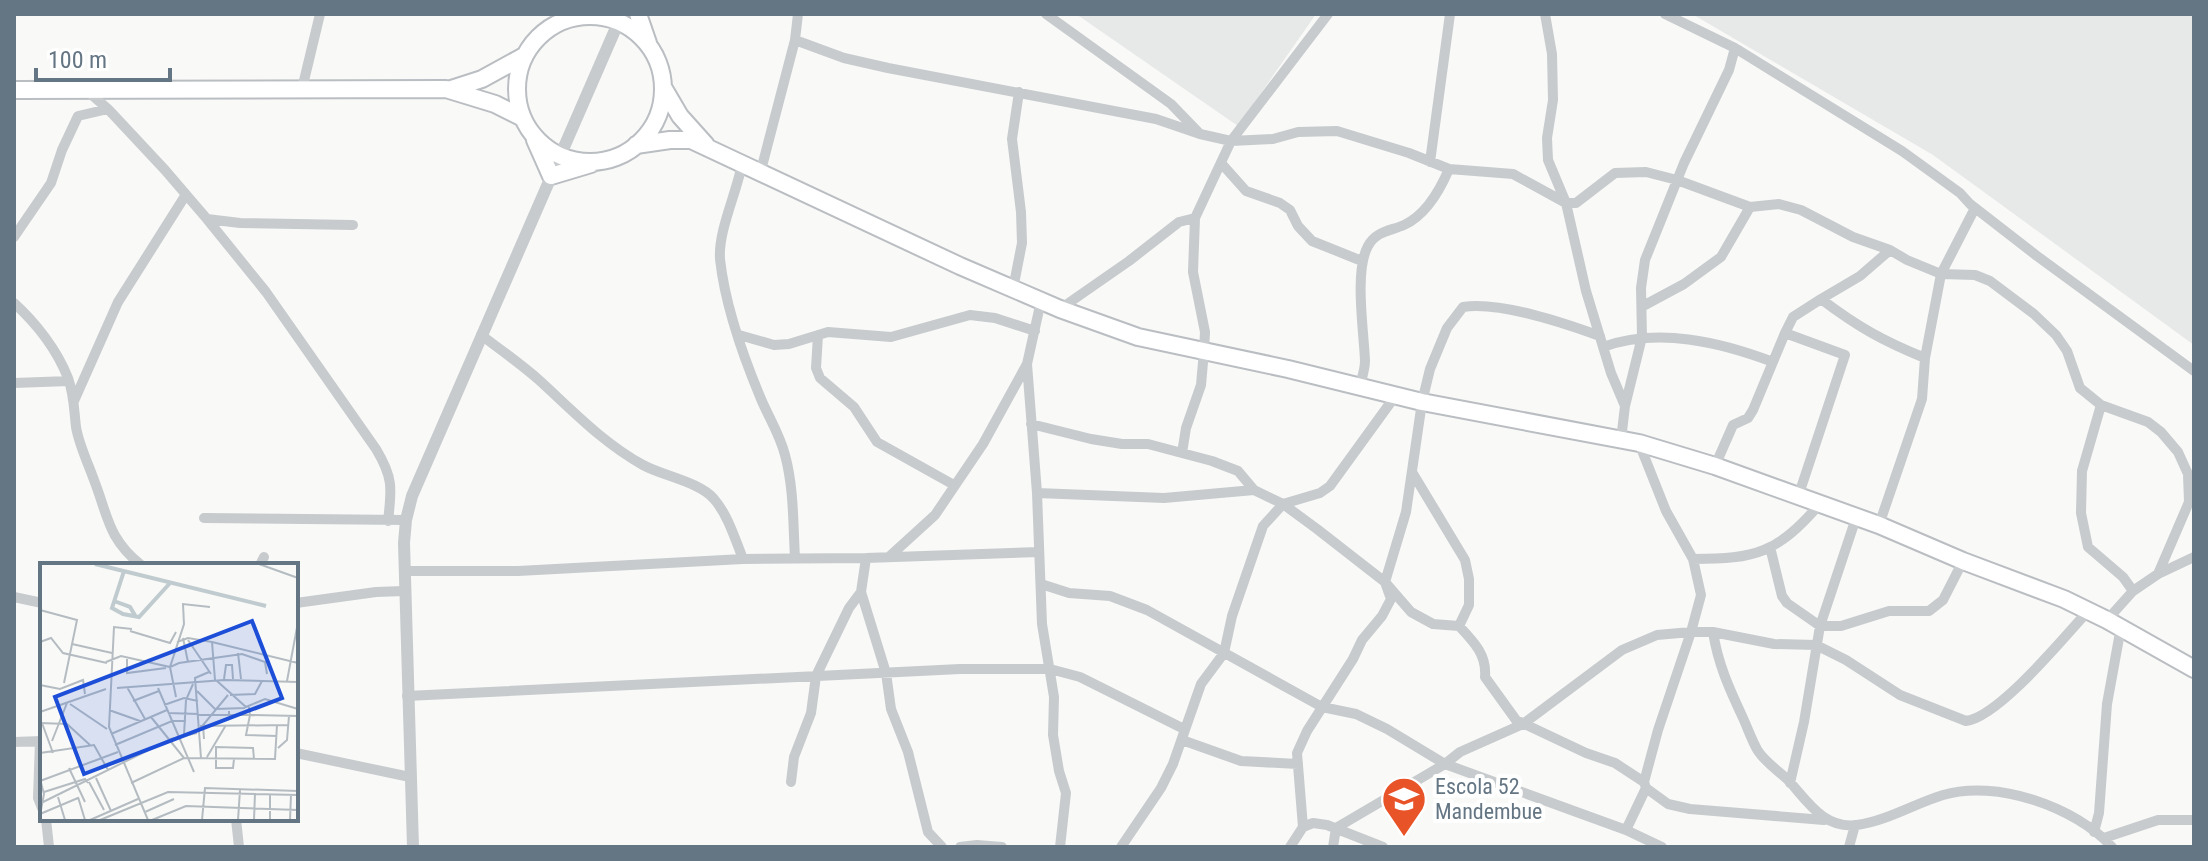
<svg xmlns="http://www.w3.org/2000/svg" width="2208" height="861" viewBox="0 0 2208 861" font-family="'Roboto Condensed',sans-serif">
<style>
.built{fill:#e7e8e8}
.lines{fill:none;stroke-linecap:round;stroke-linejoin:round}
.primary-casing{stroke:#babec2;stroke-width:20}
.minor{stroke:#c7cbce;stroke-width:10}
.tertiary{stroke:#c7cbce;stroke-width:12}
.primary{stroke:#fff;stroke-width:16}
.labels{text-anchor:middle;stroke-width:8;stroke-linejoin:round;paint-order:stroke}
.poi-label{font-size:22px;fill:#647583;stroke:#fff;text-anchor:start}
.inset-river{fill:none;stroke:#c0cbcf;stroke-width:4}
.inset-road{fill:none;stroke:#b4bcc2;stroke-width:2}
.view{fill:#1d4ed8;fill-opacity:0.15;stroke:#1d4ed8;stroke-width:4}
.inset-edge{fill:none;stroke:#647583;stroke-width:4}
</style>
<rect width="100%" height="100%" fill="#f9f9f7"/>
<!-- built -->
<path class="built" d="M1076 14H1316L1238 126Z
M1692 14H2194V345L1933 155Z"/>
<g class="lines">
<!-- primary casing -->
<g class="primary-casing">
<path id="primary" d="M638 14 648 43
M517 89a73 73 0 1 1 146 0a73 73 0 1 1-146 0Z
M663 87 680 116 706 145
M451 89 482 79 524 56
M14 90 446 89 495 104 523 118
M535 140 551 176 591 164
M636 145 670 140H691L960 266 1060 309 1138 337 1288 369 1422 402 1639 443 1715 466 1879 525 1963 561 2064 599 2107 620 2194 669"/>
</g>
<!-- minor -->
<path class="minor" d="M798 14 795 40 844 58 888 68 1156 119 1200 134
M1046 14 1171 104 1200 134 1231 141 1328 14
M1545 14 1552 54 1553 100 1547 138 1548 160 1566 203 1586 291 1611 373 1625 406
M1665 14 1735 48 1902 151 1960 193 1970 204 2037 256 2194 371
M302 89 320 14
M86 90 108 109 165 170 207 219 266 292 376 449C393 477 392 488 388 521
M1430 162 1450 14
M1221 163 1246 191 1280 203 1290 210 1298 226 1312 241 1362 261
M742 164C737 192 718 231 720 259 725 306 743 356 761 399 769 418 780 435 785 455 794 488 793 524 795 558
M760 174 795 40
M207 219 240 223 353 225
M14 237 51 183 62 150 78 116 108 109
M1013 289 1022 243 1021 212 1012 139 1019 92
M1821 299 1860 276 1890 250
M1041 301 1027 364 1037 493 1042 624 1054 697 1053 735 1059 771 1066 793 1060 847
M14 303C36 323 57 350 68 378 74 394 74 410 76 427 79 445 88 463 94 480 108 516 108 539 141 565
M1643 306 1684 284 1721 257 1750 207
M1060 309 1129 261 1179 222 1195 218
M1785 333 1793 317 1821 299C1858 327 1883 341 1925 358
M481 335C501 350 521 364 539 380 572 410 603 443 643 465 663 476 700 482 714 499 728 515 735 539 743 559
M739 335 774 345 789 344 828 332 891 337 970 315 995 318 1035 331
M818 335 816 368 820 378 854 407 877 442 954 485
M1603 347C1658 327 1720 342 1773 362
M14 383 69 381
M1360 385C1362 378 1365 369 1365 361 1364 332 1354 271 1368 246 1376 231 1390 231 1404 225 1426 215 1440 190 1449 169
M74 401 118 302 185 196
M2101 405 2082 471 2081 513 2088 547 2123 577 2133 591
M1031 424 1091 439 1122 444H1148L1212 461 1238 471 1254 490
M1621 440 1625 406 1642 337 1641 288 1645 260 1684 163 1729 70 1735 48
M1639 443 1666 511 1693 559 1701 595 1691 632H1713C1718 664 1729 688 1743 718 1748 729 1752 741 1758 751 1766 763 1779 771 1789 781 1808 802 1824 829 1857 825 1887 821 1916 803 1943 795 1996 779 2076 807 2112 847
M1182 453 1186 428 1201 385 1204 351 1205 332 1193 272 1195 218 1231 141 1273 139 1298 132 1337 131 1409 153 1449 169 1513 174 1566 203H1576L1615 173 1646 172 1677 180 1750 207 1779 204 1801 210 1853 237 1890 250 1907 260 1941 274 1975 275 1990 281 2034 314 2056 335 2067 351 2080 388 2101 405 2148 422 2161 432 2178 452 2188 474 2189 502 2158 574
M1715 466 1733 425 1748 418 1753 410 1785 333 1845 355 1798 497
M1412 472 1465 560 1469 579V605L1459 626C1474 642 1487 655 1485 677L1516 720 1586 753 1615 763 1644 782 1646 788 1668 804 1690 809 1824 820
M1037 493 1164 498 1254 490 1283 504 1317 529 1385 582 1411 612 1433 624 1459 626
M204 518 406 520
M1879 525 1922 399 1925 358 1941 274 1975 208
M1770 547 1782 596 1787 603 1820 626H1841L1889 611H1929L1943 600 1963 561
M890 556 935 515 983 444 1027 364
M866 558 861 592 886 673 891 709 908 752 928 832 942 847
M1693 559C1756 559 1777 553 1819 505
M260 565 264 557
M405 571H518L743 559 866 558 1039 552
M1041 584 1069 593 1110 596 1147 610 1322 707 1356 714 1387 729 1445 764 1626 830
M14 597 42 603
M296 603 376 592 404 591
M2107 620 2133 591 2158 574 2194 557
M1713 632 1774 644 1816 645 1846 660 1900 695 1966 721C1999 717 2065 636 2089 610
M407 696 960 669H1050L1080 677 1184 729
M1182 740 1241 761 1298 764
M40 741 38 798 42 808
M14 742 42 741
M296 753 410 777
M791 782 794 757 811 713 816 676 849 608 861 592
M1790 783 1804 722 1820 626 1856 518
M1646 788 1626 830 1662 847
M46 819 49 847
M236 819 239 847
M1303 827 1313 823 1327 825 1383 847
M2094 832 2099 813 2107 704 2121 627
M2104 838 2158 820H2194
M960 847 977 845 1002 847
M1121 847 1161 788 1173 764 1201 684 1224 653 1232 616 1263 526 1283 504 1320 493 1330 486 1396 395
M1290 847 1303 827 1297 753 1307 731 1353 659 1362 640 1382 616 1391 599 1385 582 1406 512 1422 402 1430 369 1447 328 1463 307C1500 301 1564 323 1600 336
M1333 847 1336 828 1445 764 1460 752 1523 724 1622 650 1657 635 1691 632 1658 730 1644 782
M1849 847 1855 825"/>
<!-- tertiary -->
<path class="tertiary" d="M413 847 404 543 406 520 412 496 622 14"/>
<!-- primary -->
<use href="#primary" class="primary"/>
</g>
<!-- icons -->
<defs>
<g id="school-pin" transform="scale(2.3)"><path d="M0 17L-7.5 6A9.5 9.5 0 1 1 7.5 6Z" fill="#e85328" stroke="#fff"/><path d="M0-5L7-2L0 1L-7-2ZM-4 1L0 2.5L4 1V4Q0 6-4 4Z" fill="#fff"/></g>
</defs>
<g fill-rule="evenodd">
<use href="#school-pin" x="1404" y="799"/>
</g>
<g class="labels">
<!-- poi labels -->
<g class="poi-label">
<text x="1435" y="794">Escola 52<tspan x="1435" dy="25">Mandembue</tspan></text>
</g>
</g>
<!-- overview -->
<g transform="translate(40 563)">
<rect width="258" height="258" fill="#f9f9f7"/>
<path class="inset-river" d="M55 1 226 43M84 8 72 45 83 51 99 54 131 19M74 38 90 44 96 54"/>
<path class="inset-road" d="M219 1 258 15M0 47 37 57 24 120M92 66 74 64 69 164 108 257M90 68 130 80 136 69M143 75 148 99M148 77 171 111M0 79 11 75 23 90 67 100M137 79 148 75 172 79 258 100M172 79 175 117M32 81 72 90M198 90 201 116M87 94V110L126 105M66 99 81 93 130 104 144 61 143 41 170 44M184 116 186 102H192L193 116M177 118 206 144 225 136 258 146M247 118 258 59M0 122 20 126 43 117 45 131M87 124 105 156M77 125 184 117 258 119M118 125 154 209M157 128 175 146 205 145M190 132 215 131 222 118M136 134 130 104 139 100 202 91 225 99 227 111M93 138 119 128M30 141 67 166M124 142 144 135 158 138M209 144 210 152 258 153M69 147 100 158M189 148V152H210L206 172 237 173M0 149 66 126M128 150 189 152M111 154 144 195M0 160 27 161 50 182M2 160 13 190M160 163 249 162M71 171 127 147M144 172 146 137 153 121M164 176 163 162 188 132M12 178 27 140M75 182 132 158H146M238 185 247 177 249 153M0 190 54 182 68 207M167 194 186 162M161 195 155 115 169 109M194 196 193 205H176V184L213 185 214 196M29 205 45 239M56 215 71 248M0 216 4 231 0 252M0 218 78 189M49 219 64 247M91 220 144 195 235 196 237 162M4 229 45 216 48 220M18 234 25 257M38 234 45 257M3 239 131 176 157 170M105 249 134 236M0 251 38 235M50 257 98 236M60 257 128 229 258 232M112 257 146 243 258 247M162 257 165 225 258 228M198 257 200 227M214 257 215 230M230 257V232M250 257 251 232"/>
<path class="view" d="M212 58 242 135 44 211 15 134Z"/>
<rect width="258" height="258" class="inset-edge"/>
</g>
<!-- border -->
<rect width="2208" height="861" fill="none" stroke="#647583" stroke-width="32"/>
<!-- scale -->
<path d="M36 68v12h134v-12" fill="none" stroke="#647583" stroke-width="4"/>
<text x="48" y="68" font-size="24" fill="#647583" stroke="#ffffff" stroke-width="6" paint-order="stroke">100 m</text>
</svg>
